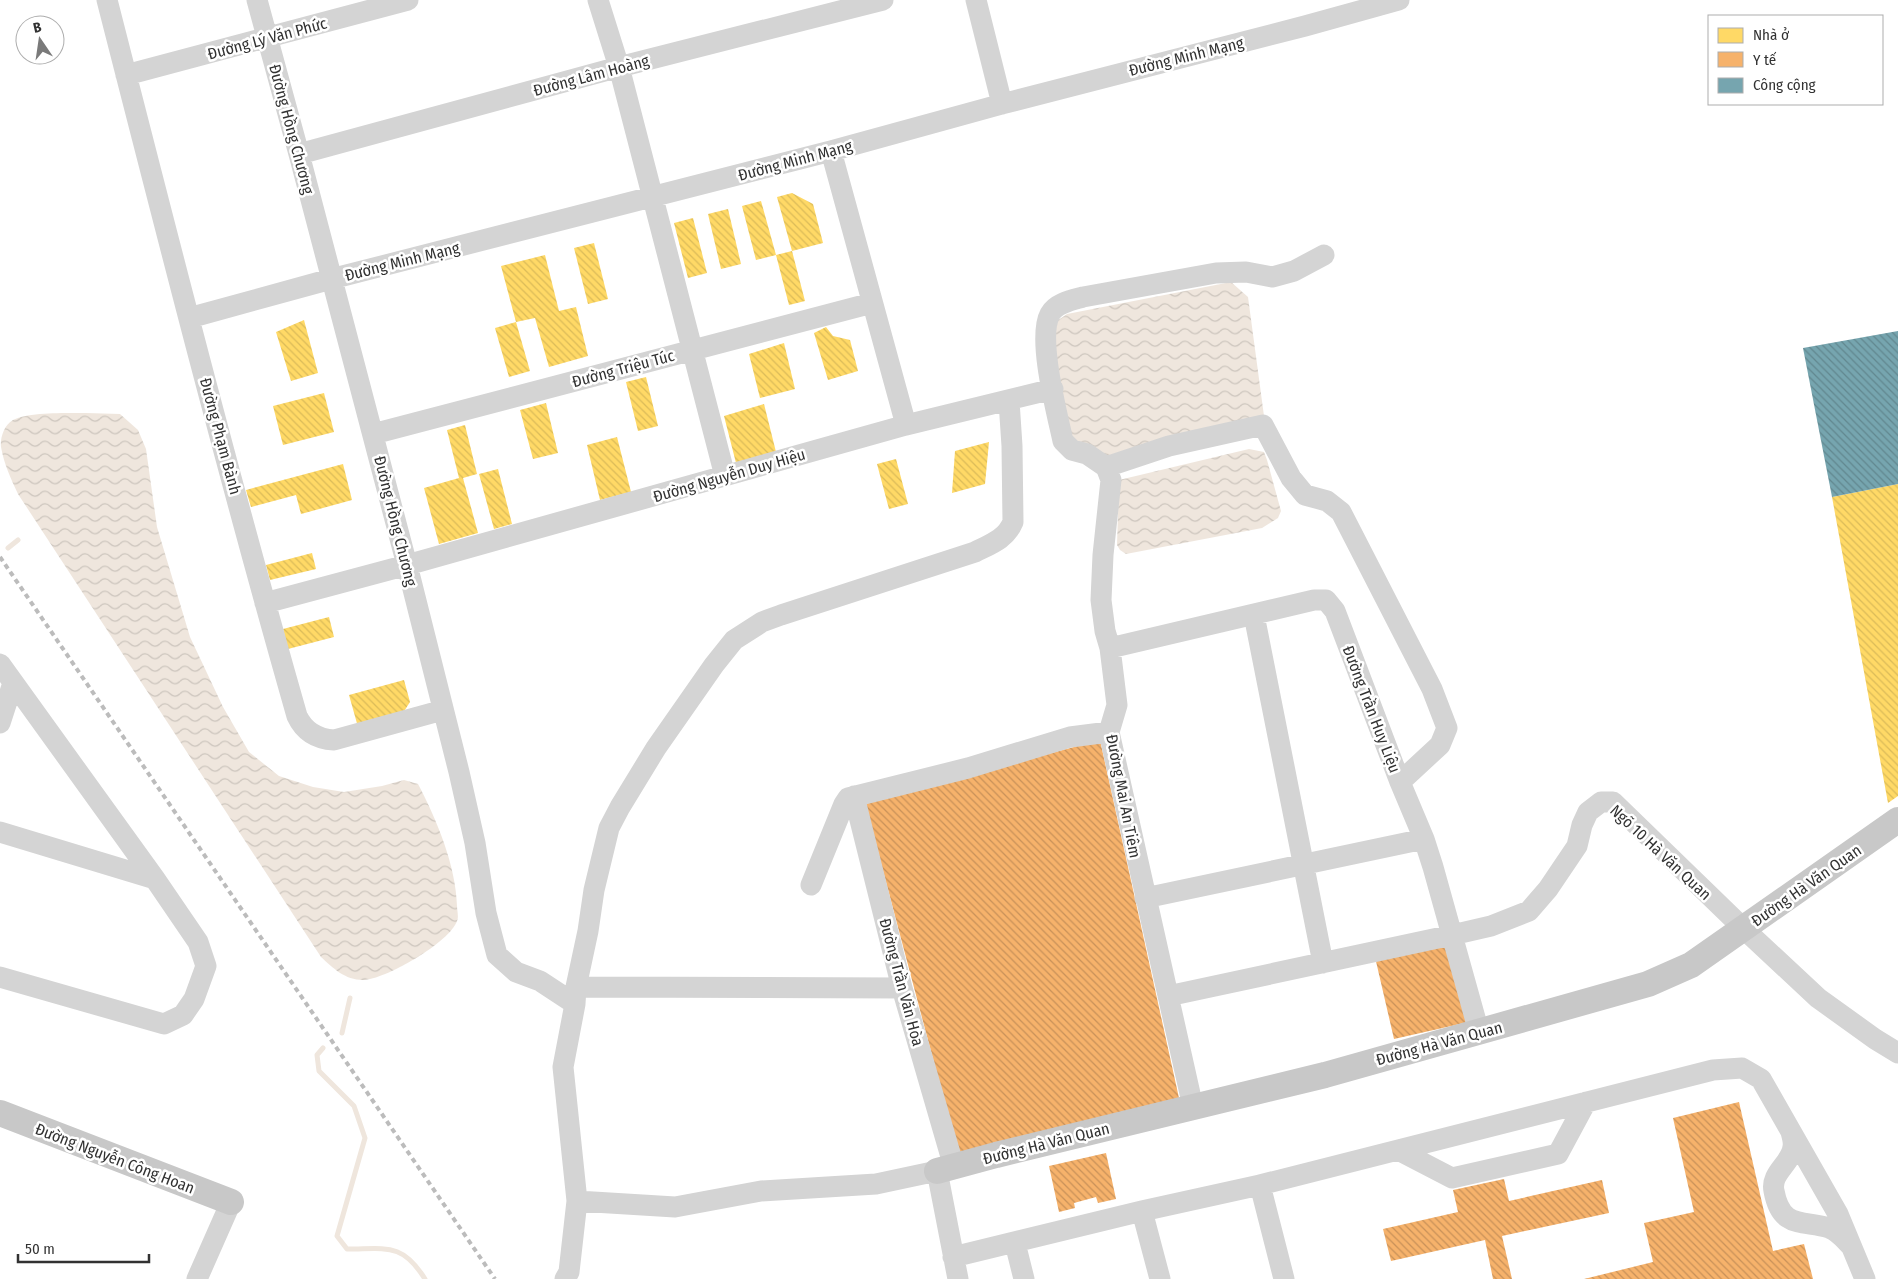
<svg xmlns="http://www.w3.org/2000/svg" width="1898" height="1279" viewBox="0 0 1898 1279" font-family="'Fira Sans Condensed',sans-serif">
<style>
.water{fill:url(#water-waves)}
.homes{fill:url(#homes-back-hatch)}
.health{fill:url(#health-back-hatch)}
.public{fill:url(#public-back-hatch)}
.lines{fill:none;stroke-linecap:round;stroke-linejoin:round}
.stream{stroke:#efe6dd;stroke-width:5}
.minor{stroke:#d4d4d4;stroke-width:21}
.major{stroke:#c8c8c8;stroke-width:26}
.rail{stroke:#bcbcbc;stroke-width:4;stroke-dasharray:5 4;stroke-linecap:butt}
.labels{text-anchor:middle;stroke-width:5;stroke-linejoin:round;paint-order:stroke}
.street-label{font-size:16px;fill:#323232;stroke:#fff}
</style>
<defs>
<pattern id="water-waves" width="16" height="10" patternUnits="userSpaceOnUse" patternTransform="scale(1.25)"><rect width="16" height="10" fill="#efe6dd"/><path d="M0 5q4-4 8 0t8 0" fill="none" stroke="#cdc6be"/></pattern>
<pattern id="homes-back-hatch" width="6" height="6" patternUnits="userSpaceOnUse" patternTransform="scale(1.25)"><rect width="6" height="6" fill="#ffd966"/><path d="M-1 5l2 2M0 0l6 6M5-1l2 2" fill="none" stroke="#dbbb59"/></pattern>
<pattern id="health-back-hatch" width="6" height="6" patternUnits="userSpaceOnUse" patternTransform="scale(1.25)"><rect width="6" height="6" fill="#f6b26b"/><path d="M-1 5l2 2M0 0l6 6M5-1l2 2" fill="none" stroke="#c89159"/></pattern>
<pattern id="public-back-hatch" width="6" height="6" patternUnits="userSpaceOnUse" patternTransform="scale(1.25)"><rect width="6" height="6" fill="#76a5af"/><path d="M-1 5l2 2M0 0l6 6M5-1l2 2" fill="none" stroke="#61878f"/></pattern>
</defs>
<rect width="100%" height="100%" fill="#fff"/>
<!-- water -->
<path class="water" d="M1231 282 1248 297 1264 416 1101 458 1068 443 1053 331 1057 321 1067 314Z
M86 413 120 414 138 430 146 449 157 527 190 637 223 707 249 752 279 776 313 787 344 792 382 786 404 780 418 784C437 820 456 866 457 906 457 910 459 917 457 921 450 942 385 980 363 980 345 980 333 968 321 957L18 494C11 479 4 464 1 447 0 438 4 425 13 420 27 412 69 413 86 413Z
M1249 449 1264 452 1267 460 1281 511 1278 518 1262 528 1126 554 1120 550 1117 545 1119 480Z"/>
<!-- homes -->
<path class="homes" d="M792 193 813 204 823 243 792 251 777 197Z
M761 201 776 255 756 260 742 206Z
M728 209 741 264 721 269 708 214Z
M693 218 707 273 688 278 674 223Z
M594 243 608 299 588 304 574 248Z
M792 251 805 301 789 305 776 255Z
M545 255 559 311 576 307 588 356 549 367 535 318 516 322 501 266Z
M304 320 318 373 291 381 276 332Z
M516 322 530 371 509 377 495 328Z
M826 327 833 336 850 340 858 371 828 380 814 333Z
M784 343 795 389 760 398 749 354Z
M1898 346V364L1871 370 1887 464 1862 467 1846 373 1837 375 1835 359Z
M646 377 658 426 638 431 626 382Z
M324 393 334 432 283 445 273 406Z
M546 403 558 453 533 459 520 410Z
M764 404 776 452 736 463 724 416Z
M465 425 477 474 463 478 478 533 439 544 424 488 459 478 447 430Z
M617 437 631 492 600 500 587 445Z
M989 442 985 484 952 493 955 451Z
M896 459 908 504 889 509 877 464Z
M343 464 352 500 301 514 296 495 251 507 246 490Z
M498 469 512 524 494 529 479 474Z
M1898 484V796L1888 803 1832 497Z
M312 553 316 569 270 580 266 565Z
M329 617 334 637 288 649 283 629Z
M404 680 410 702 401 716 358 727 349 695Z"/>
<!-- health -->
<path class="health" d="M1100 740 1179 1098 959 1157 865 803Z
M1449 940 1469 1022 1394 1039 1375 957Z
M1739 1102 1773 1251 1804 1244 1813 1279H1584L1653 1262 1644 1223 1694 1212 1673 1118Z
M1106 1153 1116 1199 1098 1203 1096 1197 1074 1203 1075 1208 1059 1212 1049 1166Z
M1504 1179 1509 1201 1602 1180 1609 1213 1502 1236 1512 1279H1493L1485 1240 1391 1261 1383 1229 1458 1212 1453 1190Z"/>
<!-- public -->
<path class="public" d="M1898 331V484L1832 497 1803 348Z"/>
<g class="lines">
<!-- stream -->
<path class="stream" d="M8 548 18 540
M342 1033 350 998
M323 1048 317 1055 319 1071 354 1106 365 1138 337 1236 347 1249C386 1249 402 1242 425 1279"/>
<!-- minor -->
<path class="minor" d="M107 0C168 239 229 478 297 716 304 731 317 739 334 740L443 710
M257 0 299 154 407 565 459 772 475 843 486 913 497 955 516 972 540 981 575 1004
M598 0 619 67 725 476
M976 0 1002 104
M126 75 408 0
M831 151 906 425
M299 154 619 67 883 0
M189 318 331 279 831 151 1002 104 1305 26 1399 0
M373 434 872 303
M1106 467 1169 446 1263 425 1291 478 1305 495 1327 501 1341 512 1432 689 1447 728 1440 745 1400 782
M265 603 407 565 906 425 1053 389
M1254 615 1323 963
M1110 648 1314 600H1326L1335 611 1400 782 1424 839 1433 867 1479 1032
M0 664 155 879 198 942 206 966 194 999 183 1015 164 1024 0 977
M0 723 13 683
M854 796 902 988 954 1167
M0 832 155 879
M811 885 844 804 848 798 968 768 1070 737 1109 732
M1145 898 1424 839
M576 987 902 988
M1168 996 1452 935 1491 926 1529 911 1548 889 1577 846 1582 825 1588 812 1601 802H1613L1744 929 1818 998 1875 1039 1898 1053
M1193 1107 1109 732 1117 705 1110 648 1105 631 1101 600 1103 555 1111 480 1106 467 1087 454 1072 450 1063 441C1057 413 1037 338 1050 314 1056 303 1072 300 1083 297L1216 273 1246 272 1272 277 1294 271 1324 255
M1791 1132C1792 1136 1794 1142 1793 1147 1791 1164 1770 1173 1774 1191 1781 1229 1802 1220 1829 1228 1838 1231 1844 1239 1850 1245
M1398 1150 1452 1178 1558 1154 1586 1102
M1260 1185 1284 1279
M577 1201 675 1207 761 1191 876 1184 937 1171 958 1279
M1142 1211 1160 1279
M1015 1243 1024 1279
M953 1257 1142 1211 1260 1185 1713 1070 1742 1068 1761 1079 1838 1214 1865 1279
M197 1279 231 1202
M565 1279 569 1272 577 1201 563 1067 575 1004 576 987 588 931 594 890 609 828 620 807 656 748 714 665 734 640 762 622 781 615 975 552C991 544 1006 539 1013 522L1012 446 1009 401"/>
<!-- major -->
<path class="major" d="M0 1113 231 1202
M937 1171 996 1155 1325 1075 1648 984 1691 965 1898 820"/>
<!-- rail -->
<path class="rail" d="M0 557 495 1279"/>
</g>
<g class="labels">
<!-- street labels -->
<g class="street-label">
<text transform="translate(267 38) rotate(-15)" y="6">Đường Lý Văn Phức</text>
<text transform="translate(1186 56) rotate(-14)" y="6">Đường Minh Mạng</text>
<text transform="translate(591 75) rotate(-15)" y="6">Đường Lâm Hoàng</text>
<text transform="translate(292 129) rotate(75)" y="6">Đường Hồng Chương</text>
<text transform="translate(795 160) rotate(-15)" y="6">Đường Minh Mạng</text>
<text transform="translate(402 261) rotate(-14)" y="6">Đường Minh Mạng</text>
<text transform="translate(623 368) rotate(-15)" y="6">Đường Triệu Túc</text>
<text transform="translate(221 436) rotate(75)" y="6">Đường Phạm Bành</text>
<text transform="translate(729 475) rotate(-16)" y="6">Đường Nguyễn Duy Hiệu</text>
<text transform="translate(396 521) rotate(76)" y="6">Đường Hồng Chương</text>
<text transform="translate(1372 709) rotate(69)" y="6">Đường Trần Huy Liệu</text>
<text transform="translate(1124 796) rotate(79)" y="6">Đường Mai An Tiêm</text>
<text transform="translate(1661 852) rotate(43)" y="6">Ngõ 10 Hà Văn Quan</text>
<text transform="translate(1806 885) rotate(-35)" y="6">Đường Hà Văn Quan</text>
<text transform="translate(902 982) rotate(75)" y="6">Đường Trần Văn Hòa</text>
<text transform="translate(1439 1043) rotate(-15)" y="6">Đường Hà Văn Quan</text>
<text transform="translate(1046 1143) rotate(-14)" y="6">Đường Hà Văn Quan</text>
<text transform="translate(115 1158) rotate(21)" y="6">Đường Nguyễn Công Hoan</text>
</g>
</g>
<!-- legend -->
<rect x="1708" y="15" width="175" height="90" fill="#ffffff" stroke="#adadad"/>
<rect x="1718" y="28" width="25" height="15" fill="#ffd966" stroke="#adadad"/>
<text x="1753" y="40" font-size="15" fill="#323232">Nhà ở</text>
<rect x="1718" y="52" width="25" height="15" fill="#f6b26b" stroke="#adadad"/>
<text x="1753" y="65" font-size="15" fill="#323232">Y tế</text>
<rect x="1718" y="78" width="25" height="15" fill="#76a5af" stroke="#adadad"/>
<text x="1753" y="90" font-size="15" fill="#323232">Công cộng</text>
<!-- north arrow -->
<g transform="translate(40 40) rotate(347)"><circle r="24" fill="#ffffff" stroke="#adadad"/>
<path d="M0-4L9 19L0 12L-9 19Z" fill="#7a7a7a"/>
<text y="-8" font-size="14" font-weight="bold" text-anchor="middle" fill="#323232">B</text>
</g>
<!-- scale -->
<path d="M18 1254v8h131v-8" fill="none" stroke="#323232" stroke-width="2.5"/>
<text x="25" y="1254" font-size="15" fill="#323232" stroke="#ffffff" stroke-width="4" paint-order="stroke">50 m</text>
</svg>
